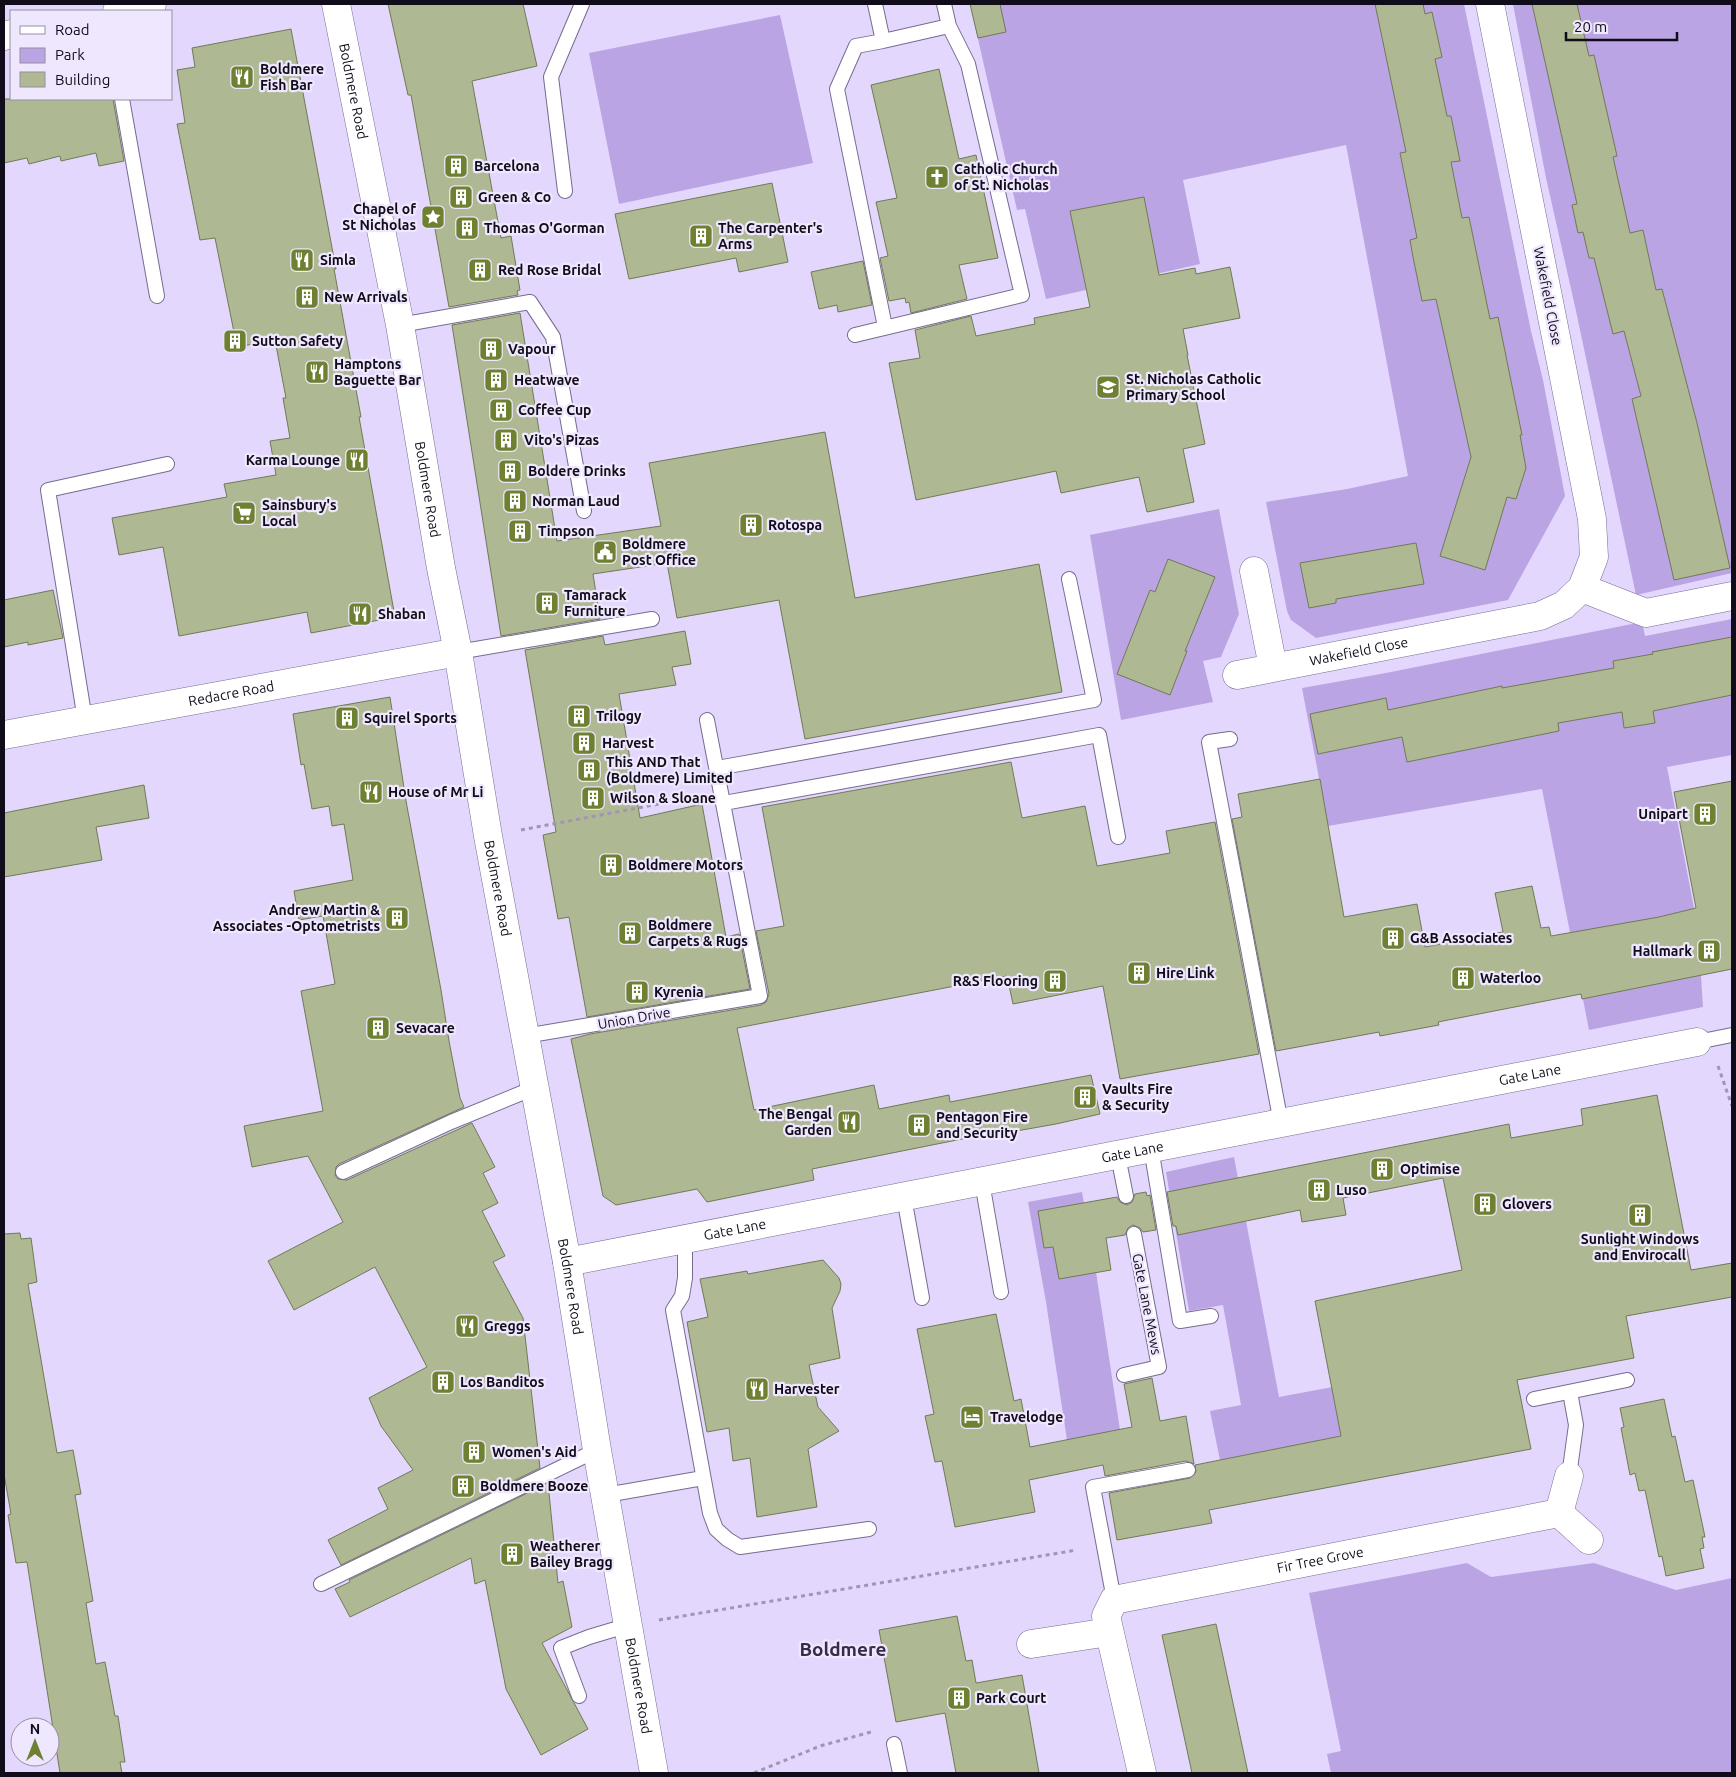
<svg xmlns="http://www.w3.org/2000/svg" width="1736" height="1777" viewBox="0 0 1736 1777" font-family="Ubuntu,sans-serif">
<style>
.green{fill:#bba4e4}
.building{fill:#aeb993;stroke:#707a56}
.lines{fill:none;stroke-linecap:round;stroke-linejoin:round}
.service-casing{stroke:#786b8e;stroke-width:16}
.minor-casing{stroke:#786b8e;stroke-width:29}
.secondary-casing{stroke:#786b8e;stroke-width:29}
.primary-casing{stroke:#786b8e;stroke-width:29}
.path{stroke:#a095b3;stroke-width:3;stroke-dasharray:4 4;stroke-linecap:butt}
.service{stroke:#fff;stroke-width:14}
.minor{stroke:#fff;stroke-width:28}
.secondary{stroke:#fff;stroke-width:28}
.primary{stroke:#fff;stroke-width:28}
.labels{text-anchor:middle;stroke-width:4.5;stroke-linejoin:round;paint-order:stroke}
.poi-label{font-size:14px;font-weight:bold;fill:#110c19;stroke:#efe7fe;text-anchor:start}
.street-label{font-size:14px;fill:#110c19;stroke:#efe7fe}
.district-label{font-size:19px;font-weight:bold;fill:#372b49;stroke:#efe7fe}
</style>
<rect width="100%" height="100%" fill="#e4d7fd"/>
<!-- green -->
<path class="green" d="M970 4H1464L1531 331 1543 380 1565 496 1508 600 1316 638 1291 620 1287 611 1266 502 1347 489 1408 476 1346 145 1183 180 1200 264 1046 299 1025 209 1017 210Z
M1513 4H1732V573L1636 595 1576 311 1546 178Z
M780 15 813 163 619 204 589 53Z
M1219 509 1239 614 1221 657 1203 661 1213 702 1121 720 1090 535Z
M1732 619V755L1667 767 1698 929 1703 1007 1589 1030 1542 789 1328 826 1302 688 1386 673 1642 622 1645 636Z
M1234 1157 1279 1397 1397 1375 1512 1359 1522 1402 1220 1460 1210 1411 1241 1405 1223 1305 1189 1311 1166 1172Z
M1082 1192 1096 1272 1120 1430 1067 1440 1046 1302 1028 1202Z
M1467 1563 1491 1577 1594 1563 1676 1590 1732 1578V1773H1331L1327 1754 1341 1751 1309 1593Z"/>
<!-- building -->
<path class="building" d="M388 4H523L537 66 472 81 501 238 511 236 520 290 517 291 518 295 449 307 411 95H408Z
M970 4H1000L1006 32 978 38Z
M1375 4H1423L1425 14 1432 12 1442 57 1435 59 1447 116H1451L1460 161 1451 162 1462 218 1469 217 1490 319 1498 317 1522 435H1520L1526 468 1516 499 1507 497 1485 570 1440 556 1471 457 1436 299 1422 301 1413 257 1410 240 1417 238 1400 153 1406 152Z
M1532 4H1577L1589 56 1594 55 1617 156 1613 157 1630 233 1643 230 1656 290 1662 289 1697 423 1730 568 1674 580 1632 399 1641 396 1624 331 1613 334 1594 258H1589L1583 232 1578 233 1572 205 1577 204Z
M291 29 336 269H334L361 417H359L395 617 311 633 307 612 179 636 163 547 119 555 112 518 227 497 224 484 276 475 270 441 290 438 283 398H286L275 340 237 347 215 238 200 240 177 124 185 123 177 70 195 67 192 48Z
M939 69 959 159 976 155 998 258 959 265 967 299 911 313 909 302 906 303 905 298 889 301 880 258 888 256 876 202 897 198 871 85Z
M4 99H113L124 161 99 166 96 153 61 161 60 156 29 164 27 158 4 163Z
M772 183 788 262 739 272 736 258 629 279 615 214Z
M1144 197 1159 275 1195 268 1196 274 1230 267 1240 318 1183 329 1188 355H1187L1205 444 1183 449 1194 502 1147 512 1139 477 1061 493 1056 471 916 500 889 363 920 358 915 330 971 316 976 336 1035 324 1034 318 1090 307 1070 211Z
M863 261 872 305 838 312 837 305 819 309 811 272Z
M520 313 557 541 661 526 649 463 825 432 855 598 1039 564 1062 692 805 739 779 600 677 618 667 563 593 574 600 619 501 636 452 325Z
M1416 543 1424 584 1336 599V603L1309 608 1300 563Z
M1168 559 1215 577 1185 651H1187L1170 695 1117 674 1150 590 1155 592Z
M53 590 63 638 28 645V642L4 647V600Z
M685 631 691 664 672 667 676 685 619 694 640 818 702 804 726 937 739 934 750 989 587 1017 569 917 558 919 543 835 556 832 525 650 603 636 605 645Z
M1732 637V695L1653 711 1655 723 1624 728 1622 712 1558 723 1559 731 1407 762 1402 737 1318 754 1310 714 1386 698 1388 710 1502 686V688L1614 668 1613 661 1653 654 1652 652Z
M390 697 406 801 441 990 449 1041 460 1098 464 1107 339 1164 336 1167 335 1175 338 1179 347 1180 472 1123 495 1167 483 1173 498 1203 482 1211 505 1256 493 1262 523 1318 540 1468 341 1565 328 1540 388 1509 378 1488 413 1470 381 1426 369 1398 427 1367 375 1267 294 1310 268 1261 343 1222 308 1156 252 1167 244 1126 323 1111 301 991 335 984 323 916 299 920 294 891 353 880 344 824 332 826 329 806 312 809 304 764 301 765 293 714Z
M1011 762 1022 818 1085 806 1097 866 1170 853 1166 831 1215 822 1259 1054 1120 1079 1103 986 1013 1004 1007 976 737 1028 754 1110 874 1085 879 1109 949 1095 950 1102 1091 1075 1100 1114 1056 1124 977 1138V1136L812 1169 814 1180 707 1202 697 1189 616 1205 603 1196 571 1039 590 1034 761 1005 766 1002 769 994 756 931 784 926 762 807Z
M1320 779 1344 917 1417 904 1425 947 1503 932 1495 893 1532 886 1541 928 1549 927 1551 936 1659 917 1696 908 1674 792 1732 781V969L1582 999 1581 994 1438 1022 1439 1025 1380 1036 1379 1032 1276 1051 1232 819 1242 817 1238 794Z
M144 785 149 818 96 827 102 860 4 877V813Z
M1657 1095 1691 1270 1732 1263V1297L1626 1316 1634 1358 1517 1380 1531 1449 1209 1510 1212 1523 1117 1540 1109 1493 1190 1478 1196 1472 1195 1465 1341 1436 1315 1301 1462 1270 1443 1178 1343 1198 1346 1215 1302 1222 1300 1210 1178 1235 1176 1226H1173L1167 1192 1509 1124 1511 1138 1583 1125 1581 1109Z
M1146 1192 1147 1196 1150 1195 1156 1230 1143 1232 1140 1228 1133 1225 1128 1228 1125 1235 1106 1238 1111 1270 1059 1279 1053 1247 1044 1248 1038 1211 1117 1197 1120 1202 1127 1205 1132 1202 1135 1194Z
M20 1233 21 1239 31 1238 37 1282 28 1284 57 1453 73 1450 81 1494 75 1495 93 1601 86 1603 96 1664 105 1662 115 1716H118L125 1762H120L122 1773H60L27 1562 16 1563 8 1515 11 1514 4 1474V1234Z
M823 1260 839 1278 841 1284 840 1291 832 1308 840 1358 809 1365 818 1407 839 1431 808 1449 817 1507 757 1517 750 1458 733 1461 729 1428 707 1432 687 1322 708 1317 700 1279 747 1271 748 1274Z
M996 1314 1014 1401 1021 1399 1030 1447 1132 1427 1124 1384 1152 1378 1160 1421 1186 1416 1194 1464 1186 1461 1105 1476 1103 1465 1029 1480 1035 1512 955 1527 942 1461 935 1462 925 1416 934 1414 917 1329Z
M1664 1399 1672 1437 1675 1436 1685 1482 1693 1480 1705 1537H1702L1704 1548 1700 1549 1704 1568 1666 1576 1662 1556 1659 1557 1645 1490 1639 1491 1635 1473 1630 1475 1621 1428 1624 1427 1620 1408Z
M548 1483 558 1583 563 1581 572 1627 542 1643 588 1729 541 1755 506 1689 485 1580 475 1584 471 1558 350 1617 335 1589 350 1582 349 1580Z
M957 1616 966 1661 972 1660 976 1683 1022 1675 1039 1773H956L945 1713 896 1722 879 1630Z
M1216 1624 1248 1773H1192L1162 1635Z"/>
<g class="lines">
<!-- service casing -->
<g class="service-casing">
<path id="service" d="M875 4 883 41 949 26 944 4
M883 41 856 46 837 89 885 327
M122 99 157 296
M565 191 551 77 582 4
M400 325 530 302 553 337 584 511
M855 335 1022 295 968 64 949 26
M458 652 652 619
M85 720 48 490 167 464
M1230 739 1209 742 1281 1123
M717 768 1094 700 1069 579
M724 803 1099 735 1118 837
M525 1036 760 996 707 720
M1697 1042 1732 1035
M1151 1148 1180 1321 1211 1316
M1118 1156 1126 1196
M343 1172 451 1122 534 1088
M982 1182 1001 1292
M904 1197 922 1298
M685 1239V1278L682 1296 673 1310 710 1513 716 1529 727 1539 740 1547 869 1529
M1124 1375 1159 1367 1134 1234
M1534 1399 1627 1380
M1569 1476 1576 1425 1570 1392
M606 1495 703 1478
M321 1584 597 1450
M1114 1600 1093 1487 1188 1470
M579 1696 561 1648 589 1637 629 1625
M894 1744 900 1773"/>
</g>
<!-- minor casing -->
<g class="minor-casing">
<g id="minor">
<path d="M1254 571 1273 667"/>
<path d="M1582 588 1646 613 1732 596"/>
<path id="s1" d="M1237 675 1540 616 1564 605 1582 588 1594 557 1592 519 1490 4"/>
<path id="s2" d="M4 735 458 652"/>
<path id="s3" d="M567 1262 1697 1042"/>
<path d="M1569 1476 1559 1513 1589 1540"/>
<path d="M1031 1644 1109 1632"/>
<path id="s4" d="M1142 1773 1106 1616 1114 1600 1559 1513"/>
</g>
</g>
<!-- secondary casing -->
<g class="secondary-casing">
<g id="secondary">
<path id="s5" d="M336 4 400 325 441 568 458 652 488 836 567 1262 597 1450 654 1773"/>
</g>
</g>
<!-- primary casing -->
<g class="primary-casing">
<path id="primary" d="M117 11 152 4
M4 36 11 34"/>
</g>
<!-- path -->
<path class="path" d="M521 830 696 797
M1718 1066 1732 1106
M659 1620 1077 1550
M754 1773 820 1746 871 1732"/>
<!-- service -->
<use href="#service" class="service"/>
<!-- minor -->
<use href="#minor" class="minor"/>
<!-- secondary -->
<use href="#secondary" class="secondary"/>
<!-- primary -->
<use href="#primary" class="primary"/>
</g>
<!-- icons -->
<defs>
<g id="restaurant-square" transform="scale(1.25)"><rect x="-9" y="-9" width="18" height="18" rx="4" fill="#6e8131" stroke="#efe7fe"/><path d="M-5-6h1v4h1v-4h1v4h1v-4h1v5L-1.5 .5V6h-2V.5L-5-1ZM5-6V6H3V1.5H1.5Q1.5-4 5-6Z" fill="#fff"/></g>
<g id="building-square" transform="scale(1.25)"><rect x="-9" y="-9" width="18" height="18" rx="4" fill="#6e8131" stroke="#efe7fe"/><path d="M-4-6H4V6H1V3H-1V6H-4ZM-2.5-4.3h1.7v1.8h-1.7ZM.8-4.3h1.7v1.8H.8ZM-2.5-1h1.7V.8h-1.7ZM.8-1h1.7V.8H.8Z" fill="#fff"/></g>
<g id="church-square" transform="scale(1.25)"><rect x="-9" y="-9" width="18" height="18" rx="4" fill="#6e8131" stroke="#efe7fe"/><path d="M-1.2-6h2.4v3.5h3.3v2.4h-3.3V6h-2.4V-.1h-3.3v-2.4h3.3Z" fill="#fff"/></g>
<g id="sight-square" transform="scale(1.25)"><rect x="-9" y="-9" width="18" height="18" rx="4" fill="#6e8131" stroke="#efe7fe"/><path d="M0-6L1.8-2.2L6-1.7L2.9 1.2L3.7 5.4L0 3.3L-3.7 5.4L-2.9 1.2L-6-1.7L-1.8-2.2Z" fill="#fff"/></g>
<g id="school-square" transform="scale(1.25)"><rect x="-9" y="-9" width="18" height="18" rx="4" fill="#6e8131" stroke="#efe7fe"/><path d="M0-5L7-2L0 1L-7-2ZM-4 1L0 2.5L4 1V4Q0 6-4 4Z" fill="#fff"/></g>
<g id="supermarket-square" transform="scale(1.25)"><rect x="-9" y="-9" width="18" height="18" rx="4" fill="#6e8131" stroke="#efe7fe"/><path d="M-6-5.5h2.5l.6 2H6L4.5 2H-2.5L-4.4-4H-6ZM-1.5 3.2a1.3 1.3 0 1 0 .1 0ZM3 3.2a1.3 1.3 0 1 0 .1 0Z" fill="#fff"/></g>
<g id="civic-square" transform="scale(1.25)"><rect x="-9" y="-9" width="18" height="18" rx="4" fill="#6e8131" stroke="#efe7fe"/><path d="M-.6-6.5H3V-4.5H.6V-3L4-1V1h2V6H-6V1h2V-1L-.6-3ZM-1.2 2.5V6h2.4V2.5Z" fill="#fff"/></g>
<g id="hotel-square" transform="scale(1.25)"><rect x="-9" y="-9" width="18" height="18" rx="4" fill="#6e8131" stroke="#efe7fe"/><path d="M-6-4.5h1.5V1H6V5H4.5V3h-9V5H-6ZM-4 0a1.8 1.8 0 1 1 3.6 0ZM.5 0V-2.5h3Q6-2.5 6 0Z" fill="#fff"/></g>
</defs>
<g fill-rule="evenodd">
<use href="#restaurant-square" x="242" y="77"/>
<use href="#building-square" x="456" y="166"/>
<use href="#church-square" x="937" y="177"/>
<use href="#building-square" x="461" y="197"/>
<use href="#sight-square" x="433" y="217"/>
<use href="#building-square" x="467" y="228"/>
<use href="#building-square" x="701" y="236"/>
<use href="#restaurant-square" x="302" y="260"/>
<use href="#building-square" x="480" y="270"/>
<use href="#building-square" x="307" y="297"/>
<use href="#building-square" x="235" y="341"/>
<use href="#building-square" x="491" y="349"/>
<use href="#restaurant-square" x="317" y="372"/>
<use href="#building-square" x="496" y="380"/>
<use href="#school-square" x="1108" y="387"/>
<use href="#building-square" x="501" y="410"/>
<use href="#building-square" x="506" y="440"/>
<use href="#restaurant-square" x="357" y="460"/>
<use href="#building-square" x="510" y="471"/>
<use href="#building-square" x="515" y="501"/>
<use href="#supermarket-square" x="244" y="513"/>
<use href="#building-square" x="751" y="525"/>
<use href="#building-square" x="520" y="531"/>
<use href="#civic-square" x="605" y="552"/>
<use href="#building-square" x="547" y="603"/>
<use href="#restaurant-square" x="360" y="614"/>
<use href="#building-square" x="579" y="716"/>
<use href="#building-square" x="347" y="718"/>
<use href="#building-square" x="584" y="743"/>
<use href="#building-square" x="589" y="770"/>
<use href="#restaurant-square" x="371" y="792"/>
<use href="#building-square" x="593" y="798"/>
<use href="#building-square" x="1705" y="814"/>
<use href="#building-square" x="611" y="865"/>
<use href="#building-square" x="397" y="918"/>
<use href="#building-square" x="630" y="933"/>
<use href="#building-square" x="1393" y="938"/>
<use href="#building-square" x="1709" y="951"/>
<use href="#building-square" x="1139" y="973"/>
<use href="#building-square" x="1463" y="978"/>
<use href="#building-square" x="1055" y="981"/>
<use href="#building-square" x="637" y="992"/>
<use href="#building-square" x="378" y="1028"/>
<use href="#building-square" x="1085" y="1097"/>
<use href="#restaurant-square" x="849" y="1122"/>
<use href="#building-square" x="919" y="1125"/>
<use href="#building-square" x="1382" y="1169"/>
<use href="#building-square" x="1319" y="1190"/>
<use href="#building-square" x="1485" y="1204"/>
<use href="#building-square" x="1640" y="1215"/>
<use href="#restaurant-square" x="467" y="1326"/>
<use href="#building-square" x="443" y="1382"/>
<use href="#restaurant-square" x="757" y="1389"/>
<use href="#hotel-square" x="972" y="1417"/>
<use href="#building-square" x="474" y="1452"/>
<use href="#building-square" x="463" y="1486"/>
<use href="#building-square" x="512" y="1554"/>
<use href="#building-square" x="959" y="1698"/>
</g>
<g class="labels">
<!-- poi labels -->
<g class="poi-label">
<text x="260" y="74">Boldmere<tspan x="260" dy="16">Fish Bar</tspan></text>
<text x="474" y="171">Barcelona</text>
<text x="954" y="174">Catholic Church<tspan x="954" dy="16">of St. Nicholas</tspan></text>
<text x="478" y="202">Green &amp; Co</text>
<text x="416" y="214" text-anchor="end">Chapel of<tspan x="416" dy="16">St Nicholas</tspan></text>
<text x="484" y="233">Thomas O'Gorman</text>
<text x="718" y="233">The Carpenter's<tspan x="718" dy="16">Arms</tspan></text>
<text x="320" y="265">Simla</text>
<text x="498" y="275">Red Rose Bridal</text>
<text x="324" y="302">New Arrivals</text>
<text x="252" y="346">Sutton Safety</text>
<text x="508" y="354">Vapour</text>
<text x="334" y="369">Hamptons<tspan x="334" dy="16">Baguette Bar</tspan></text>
<text x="1126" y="384">St. Nicholas Catholic<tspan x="1126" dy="16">Primary School</tspan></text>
<text x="514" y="385">Heatwave</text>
<text x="518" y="415">Coffee Cup</text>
<text x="524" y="445">Vito's Pizas</text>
<text x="340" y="465" text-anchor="end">Karma Lounge</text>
<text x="528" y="476">Boldere Drinks</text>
<text x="532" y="506">Norman Laud</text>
<text x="262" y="510">Sainsbury's<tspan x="262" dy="16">Local</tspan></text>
<text x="768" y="530">Rotospa</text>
<text x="538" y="536">Timpson</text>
<text x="622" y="549">Boldmere<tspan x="622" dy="16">Post Office</tspan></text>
<text x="564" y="600">Tamarack<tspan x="564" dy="16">Furniture</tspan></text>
<text x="378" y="619">Shaban</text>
<text x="596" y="721">Trilogy</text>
<text x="364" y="723">Squirel Sports</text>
<text x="602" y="748">Harvest</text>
<text x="606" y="767">This AND That<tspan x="606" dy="16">(Boldmere) Limited</tspan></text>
<text x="388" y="797">House of Mr Li</text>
<text x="610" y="803">Wilson &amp; Sloane</text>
<text x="1688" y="819" text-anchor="end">Unipart</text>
<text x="628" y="870">Boldmere Motors</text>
<text x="380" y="915" text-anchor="end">Andrew Martin &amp;<tspan x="380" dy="16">Associates -Optometrists</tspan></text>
<text x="648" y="930">Boldmere<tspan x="648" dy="16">Carpets &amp; Rugs</tspan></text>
<text x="1410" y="943">G&amp;B Associates</text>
<text x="1692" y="956" text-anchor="end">Hallmark</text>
<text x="1156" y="978">Hire Link</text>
<text x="1480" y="983">Waterloo</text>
<text x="1038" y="986" text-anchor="end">R&amp;S Flooring</text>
<text x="654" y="997">Kyrenia</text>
<text x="396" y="1033">Sevacare</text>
<text x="1102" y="1094">Vaults Fire<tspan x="1102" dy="16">&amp; Security</tspan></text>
<text x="832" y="1119" text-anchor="end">The Bengal<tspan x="832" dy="16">Garden</tspan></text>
<text x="936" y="1122">Pentagon Fire<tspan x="936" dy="16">and Security</tspan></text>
<text x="1400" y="1174">Optimise</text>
<text x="1336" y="1195">Luso</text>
<text x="1502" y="1209">Glovers</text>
<text x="1640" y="1244" text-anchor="middle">Sunlight Windows<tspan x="1640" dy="16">and Envirocall</tspan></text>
<text x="484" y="1331">Greggs</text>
<text x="460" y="1387">Los Banditos</text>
<text x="774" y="1394">Harvester</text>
<text x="990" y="1422">Travelodge</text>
<text x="492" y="1457">Women's Aid</text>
<text x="480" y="1491">Boldmere Booze</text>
<text x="530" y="1551">Weatherer<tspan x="530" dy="16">Bailey Bragg</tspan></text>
<text x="976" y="1703">Park Court</text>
</g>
<!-- street labels -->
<g class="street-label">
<text dy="5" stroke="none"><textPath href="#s5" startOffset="89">Boldmere Road</textPath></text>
<text transform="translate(1548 296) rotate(79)" y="5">Wakefield Close</text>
<text dy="5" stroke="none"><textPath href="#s5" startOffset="494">Boldmere Road</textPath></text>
<text dy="5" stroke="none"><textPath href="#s1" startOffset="124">Wakefield Close</textPath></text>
<text dy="5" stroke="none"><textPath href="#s2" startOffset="231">Redacre Road</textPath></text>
<text dy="5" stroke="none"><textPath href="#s5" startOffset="899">Boldmere Road</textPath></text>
<text transform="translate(634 1018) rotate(-10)" y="5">Union Drive</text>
<text dy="5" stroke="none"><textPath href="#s3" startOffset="981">Gate Lane</textPath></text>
<text dy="5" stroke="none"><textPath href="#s3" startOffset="576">Gate Lane</textPath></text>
<text dy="5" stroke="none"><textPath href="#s3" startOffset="171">Gate Lane</textPath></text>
<text dy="5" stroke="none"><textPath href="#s5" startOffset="1304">Boldmere Road</textPath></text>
<text transform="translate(1147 1304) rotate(79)" y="5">Gate Lane Mews</text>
<text dy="5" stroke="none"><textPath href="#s4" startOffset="389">Fir Tree Grove</textPath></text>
<text dy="5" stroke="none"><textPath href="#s5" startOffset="1709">Boldmere Road</textPath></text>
</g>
<!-- district labels -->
<g class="district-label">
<text x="843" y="1656">Boldmere</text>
</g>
</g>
<!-- border -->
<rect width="1736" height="1777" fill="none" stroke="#110c19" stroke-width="10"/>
<!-- legend -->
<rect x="10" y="10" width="162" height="90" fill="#efe7fe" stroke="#968fa2"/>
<rect x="20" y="26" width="25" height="8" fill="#ffffff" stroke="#968fa2"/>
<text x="55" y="35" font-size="15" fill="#110c19">Road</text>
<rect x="20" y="48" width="25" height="15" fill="#bba4e4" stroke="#968fa2"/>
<text x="55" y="60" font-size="15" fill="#110c19">Park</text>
<rect x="20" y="72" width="25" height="15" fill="#aeb993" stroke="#968fa2"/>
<text x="55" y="85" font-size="15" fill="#110c19">Building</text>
<!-- north arrow -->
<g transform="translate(35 1742)"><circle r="24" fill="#efe7fe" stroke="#968fa2"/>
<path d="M0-4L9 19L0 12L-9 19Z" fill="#6e8131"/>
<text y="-8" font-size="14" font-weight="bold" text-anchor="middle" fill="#110c19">N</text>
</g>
<!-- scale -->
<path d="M1566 32v8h111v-8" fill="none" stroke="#110c19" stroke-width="2.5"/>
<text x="1574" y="32" font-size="15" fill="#110c19" stroke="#efe7fe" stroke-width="4" paint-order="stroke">20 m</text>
</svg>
